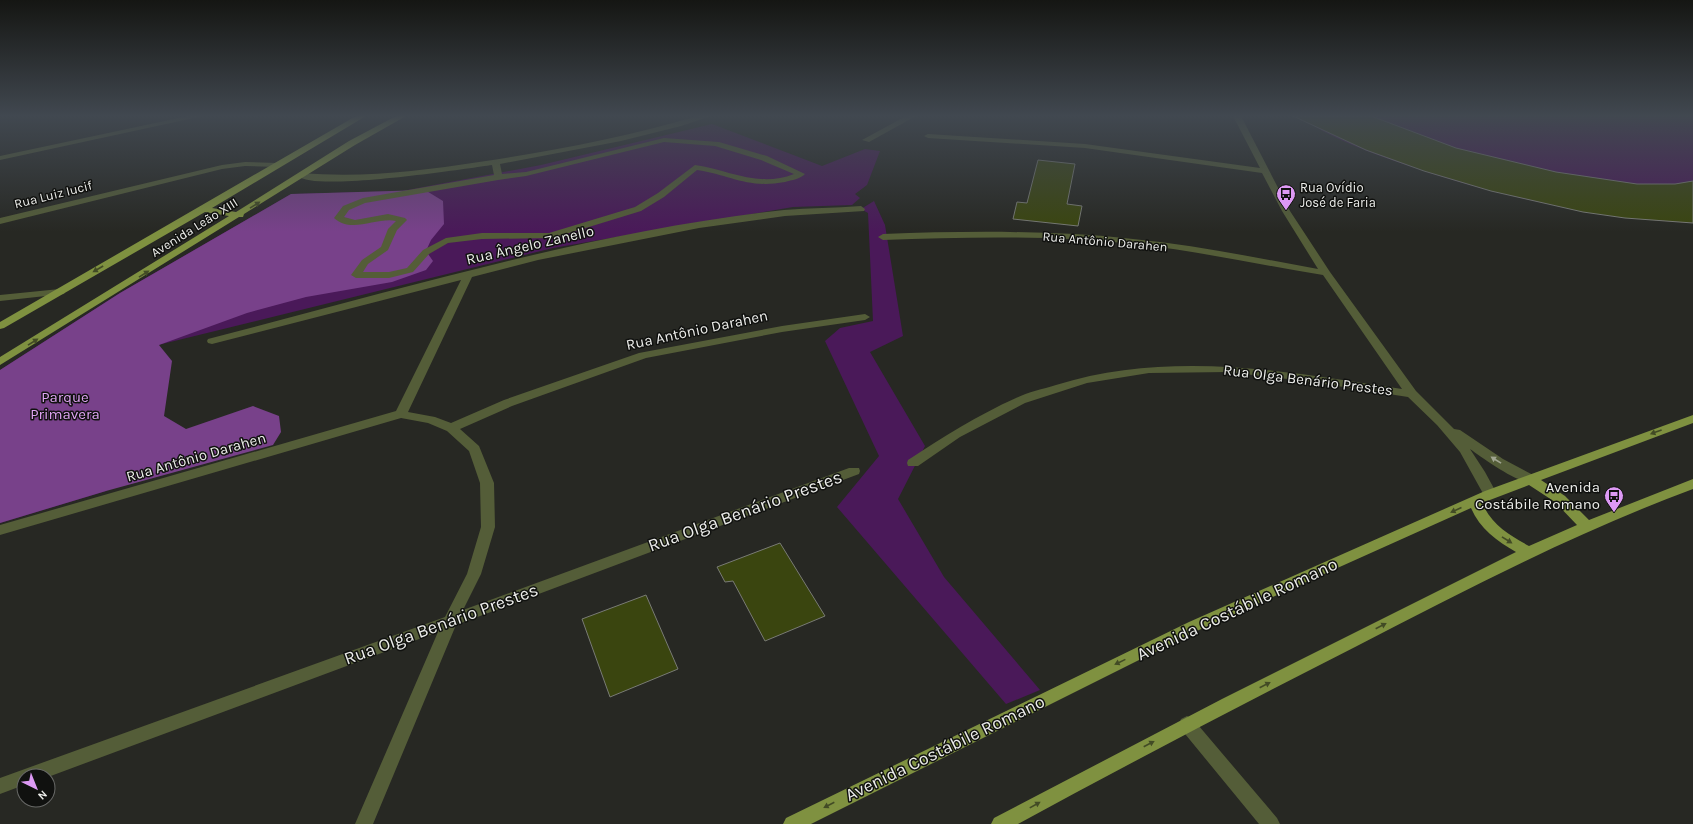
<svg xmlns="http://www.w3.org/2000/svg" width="1693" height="824" viewBox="0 0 1693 824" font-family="Karla,sans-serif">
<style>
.green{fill:#4a1959}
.forest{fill:#78418a}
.building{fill:#3a450f;stroke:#797b75}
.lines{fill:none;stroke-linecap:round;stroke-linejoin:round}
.minor{fill:#545d38;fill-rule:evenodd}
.major{fill:#7f9140;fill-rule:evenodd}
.oneway{fill:#424b25}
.oneway2{fill:#a0a591}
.labels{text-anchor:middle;stroke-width:3;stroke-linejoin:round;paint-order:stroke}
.far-poi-label{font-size:13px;fill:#ecedea;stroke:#10110f;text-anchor:start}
.far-street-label{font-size:13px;fill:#ecedea;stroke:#10110f}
.street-label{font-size:15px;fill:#ecedea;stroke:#10110f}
.park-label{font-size:15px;fill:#dfa4f3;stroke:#10110f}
.poi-label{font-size:15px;fill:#ecedea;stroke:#10110f;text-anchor:end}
.near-street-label{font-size:18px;fill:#ecedea;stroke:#10110f}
</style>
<rect width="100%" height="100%" fill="#272823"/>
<!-- green -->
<path class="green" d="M1298 116H1693V223C1595 218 1501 197 1409 166 1371 153 1331 139 1298 116Z
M712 124 822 166 865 149 880 151 867 185 855 194 860 198 852 205 793 207 553 248 158 345 106 491 0 523V370L120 293 291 194 402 191 541 165Z
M874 201 885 225 903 336 870 352 925 446 898 499 944 577 1040 690 1006 704 837 507 879 456 825 341 840 328 873 321 868 213 861 209Z"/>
<!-- forest -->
<path class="forest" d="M425 190 443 201 444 224 431 240 426 251 433 261 426 270 392 282 306 297 247 313 159 345 172 361 164 416 186 429 253 406 279 416 281 432 273 445 106 491 0 523V370L120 293 291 194Z"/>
<!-- building -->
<path class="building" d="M1293 116H1371L1456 148 1556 172 1637 184H1675L1693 181V223L1625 218 1583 212 1491 191 1424 171 1366 150Z
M1038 160 1075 164 1067 204 1082 206 1078 226 1013 219 1017 202 1027 203Z
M780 543 825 616 765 641 733 581 725 582 717 567Z
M646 595 678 669 610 697 582 619Z"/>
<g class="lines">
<!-- minor -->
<path class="minor" d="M188 116H203L0 160V156Z
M698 116H711L681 126 621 141 500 164 502 174 526 172 664 138 719 142 767 156 805 174C800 179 792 180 785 182 747 189 731 175 697 170L664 197 641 211 553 238 482 239 448 243 429 254 413 272 389 278H356L351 275 362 260 381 247 388 229 396 221C377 217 351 234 334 218L343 206 363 198 494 175 492 165C464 169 314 192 298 176L302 173C362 178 420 171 479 162 553 151 626 137 698 116ZM664 142 715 146 761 160 794 174C759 188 729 170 695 165L658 193 635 207 549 233H482L446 238 423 250 407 268 389 272H363L368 264 388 250 397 230 407 220 405 218 388 214 355 220 344 217 349 210 365 203 498 180 526 176Z
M906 116H916L869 142 862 140Z
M1233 116H1241L1290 211 1330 272 1416 391 1454 429 1460 430 1503 459 1535 476 1537 479 1535 482C1520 486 1483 458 1470 449L1485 472 1497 494 1495 497H1485L1460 452 1437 425 1408 397 1305 381 1228 372 1149 373 1087 383 1025 403 960 437 918 466H908L907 463 908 460C943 437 978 415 1016 398 1028 392 1043 389 1056 385 1170 350 1287 371 1402 389L1323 275C1260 265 1198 251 1134 244 1051 235 967 237 883 240L878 237 883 234C967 231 1050 230 1133 239 1196 245 1257 258 1318 269L1282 211 1262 173 1085 148 928 138 924 136 928 134 1085 144 1260 168Z
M245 162 277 163 281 165 277 167 245 166 222 169 0 224V218L222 165Z
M861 206 865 209 864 211 785 216 699 228 538 260 472 277 408 412 435 417 451 423 504 400 639 353 782 326 865 314 870 317 865 320 782 332 646 358 512 406 460 429 479 446 494 483 495 527 481 574 463 610 849 468H859L860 471 859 474 456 625 373 824H355L438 632 48 777 24 776V785L0 794V778L445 617 467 574 481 527 480 483 469 451 447 431 428 423 401 418 0 535V525L396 411 461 280 212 344 208 343 207 341 208 339C398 290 588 232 784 210 809 208 835 208 861 206Z
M60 289 64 290 65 292 64 294 0 301V295Z
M1187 716 1193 719 1277 818 1280 824H1259L1181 729 1179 724 1181 719Z"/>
<!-- major -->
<path class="major" d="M356 116H366L212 208 236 212 349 141 396 116H406L355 145 244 214 243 217H239L0 365V357L229 216 205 212 4 328 0 329V322Z
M1693 415V423L1541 480 1565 496 1589 520 1693 479V489C1577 532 1467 589 1357 646 1243 704 1130 763 1018 824H991L994 818 1222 699 1516 552C1497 541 1480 529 1471 508L1199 630 811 824H783L786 818 1189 622 1485 491ZM1529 485 1555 502 1577 525 1529 546C1509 535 1492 525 1482 503Z"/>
</g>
<!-- one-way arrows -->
<defs><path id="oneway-solid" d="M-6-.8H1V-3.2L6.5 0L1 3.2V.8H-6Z"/></defs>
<g class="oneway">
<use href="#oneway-solid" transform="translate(255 205) rotate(-32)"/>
<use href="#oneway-solid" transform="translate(98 269) rotate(150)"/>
<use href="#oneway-solid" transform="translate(144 274) rotate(-32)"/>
<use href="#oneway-solid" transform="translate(33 342) rotate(-32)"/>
<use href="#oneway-solid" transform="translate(1656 432) rotate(160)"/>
<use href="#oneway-solid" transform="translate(1456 510) rotate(156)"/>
<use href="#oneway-solid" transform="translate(1507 540) rotate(32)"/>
<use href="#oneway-solid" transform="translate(1381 626) rotate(-27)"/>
<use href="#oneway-solid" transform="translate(1120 662) rotate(154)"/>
<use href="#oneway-solid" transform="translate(1265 685) rotate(-27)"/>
<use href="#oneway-solid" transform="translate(1149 744) rotate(-28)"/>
<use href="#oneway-solid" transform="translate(829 805) rotate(153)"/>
<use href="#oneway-solid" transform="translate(1035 805) rotate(-29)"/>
</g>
<use class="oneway2" href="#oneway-solid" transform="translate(1496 460) rotate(-148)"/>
<!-- sky -->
<linearGradient id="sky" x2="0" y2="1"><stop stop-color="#151613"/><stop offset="0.5" stop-color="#414850"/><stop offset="1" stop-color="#414850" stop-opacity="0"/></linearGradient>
<rect width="1693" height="232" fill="url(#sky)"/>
<!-- icons -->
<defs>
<g id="bus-pin" transform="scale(1)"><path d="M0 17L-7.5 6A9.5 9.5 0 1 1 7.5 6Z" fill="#dd99f4" stroke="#10110f"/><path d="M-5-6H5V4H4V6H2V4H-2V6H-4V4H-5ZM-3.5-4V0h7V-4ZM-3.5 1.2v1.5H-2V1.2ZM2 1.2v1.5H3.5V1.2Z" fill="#111"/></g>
</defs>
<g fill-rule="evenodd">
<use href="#bus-pin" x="1286" y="194"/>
<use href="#bus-pin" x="1614" y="496"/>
</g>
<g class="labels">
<!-- far-poi labels -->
<g class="far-poi-label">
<text x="1300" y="192">Rua Ovídio<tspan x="1300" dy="15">José de Faria</tspan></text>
</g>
<!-- far-street labels -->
<g class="far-street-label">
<text transform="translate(53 194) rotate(-14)" y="5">Rua Luiz Iucif</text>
<text transform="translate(194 227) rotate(-32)" y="5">Avenida Leão XIII</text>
<text transform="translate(1105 241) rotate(5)" y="5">Rua Antônio Darahen</text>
</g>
<!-- street labels -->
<g class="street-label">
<text transform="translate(530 245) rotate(-13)" y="5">Rua Ângelo Zanello</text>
<text transform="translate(697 330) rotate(-12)" y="5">Rua Antônio Darahen</text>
<text transform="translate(1308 380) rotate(7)" y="5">Rua Olga Benário Prestes</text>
<text transform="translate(196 457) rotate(-16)" y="5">Rua Antônio Darahen</text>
</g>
<!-- park labels -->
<g class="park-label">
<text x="65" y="402">Parque<tspan x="65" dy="17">Primavera</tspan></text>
</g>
<!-- poi labels -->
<g class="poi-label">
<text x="1600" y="492">Avenida<tspan x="1600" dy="17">Costábile Romano</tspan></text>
</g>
<!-- near-street labels -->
<g class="near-street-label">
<text transform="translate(745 511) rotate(-20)" y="6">Rua Olga Benário Prestes</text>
<text transform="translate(1237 609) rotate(-25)" y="6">Avenida Costábile Romano</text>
<text transform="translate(441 624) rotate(-20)" y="6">Rua Olga Benário Prestes</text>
<text transform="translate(945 748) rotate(-26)" y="6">Avenida Costábile Romano</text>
</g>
</g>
<!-- north arrow -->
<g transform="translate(36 788) rotate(137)"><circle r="19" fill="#10110f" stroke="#686967"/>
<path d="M0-3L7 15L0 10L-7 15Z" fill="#dd99f4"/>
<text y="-6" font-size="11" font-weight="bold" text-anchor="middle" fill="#ecedea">N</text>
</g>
</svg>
